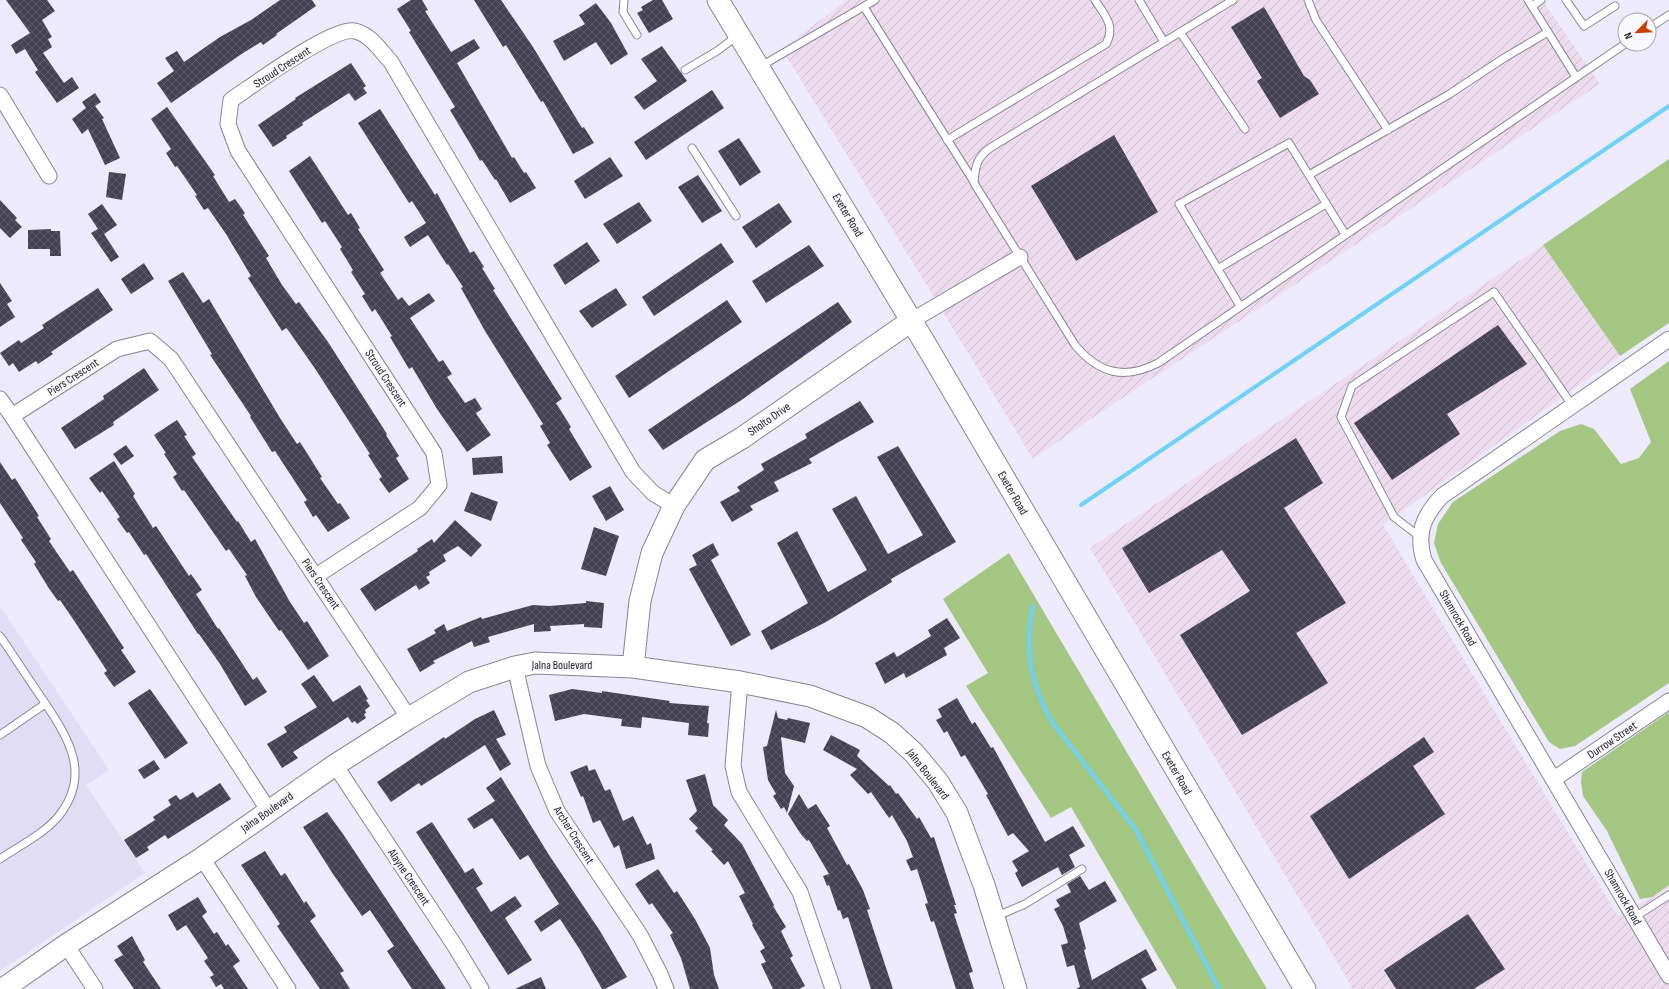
<svg xmlns="http://www.w3.org/2000/svg" width="1669" height="989" viewBox="0 0 1669 989" font-family="'Sofia Sans Condensed',sans-serif">
<style>
.built{fill:#e0ddf5}
.industrial{fill:url(#industrial-furrows)}
.green{fill:#a3c682}
.lines{fill:none;stroke-linecap:round;stroke-linejoin:round}
.stream{stroke:#6ed2f7;stroke-width:4}
.building{fill:url(#building-cross-hatch)}
.lane-casing{stroke:#888695;stroke-width:9}
.street-casing{stroke:#888695;stroke-width:17}
.secondary-casing{stroke:#888695;stroke-width:23}
.lane{stroke:#fff;stroke-width:7}
.street{stroke:#fff;stroke-width:15}
.secondary{stroke:#fff;stroke-width:21}
.labels{text-anchor:middle;stroke-width:4;stroke-linejoin:round;paint-order:stroke}
.street-label{font-size:12px;fill:#242329;stroke:#f9f9fc}
</style>
<defs>
<pattern id="industrial-furrows" width="10" height="10" patternUnits="userSpaceOnUse"><rect width="10" height="10" fill="#eddcee"/><path d="M-1 1l2-2M0 10L10 0M9 11l2-2" fill="none" stroke="#cbbccc"/></pattern>
<pattern id="building-cross-hatch" width="8" height="8" patternUnits="userSpaceOnUse"><rect width="8" height="8" fill="#454351"/><path d="M0 0l8 8M0 8l8-8" fill="none" stroke="#5d5b67"/></pattern>
</defs>
<rect width="100%" height="100%" fill="#eceafb"/>
<!-- built -->
<path class="built" d="M0 606 109 770 86 785 145 873 0 971Z"/>
<!-- industrial -->
<path class="industrial" d="M847 0H1542L1600 84 1092 418 1033 459 782 49Z
M1543 245 1620 356 1383 525 1618 916 1652 897 1669 885V989H1353L1090 548Z"/>
<!-- green -->
<path class="green" d="M1669 159V323L1620 356 1543 245Z
M1669 361V683L1575 746 1560 749 1549 742 1441 563 1434 543 1438 524 1453 502 1560 431 1581 424 1594 429 1621 464 1639 458 1651 442 1630 389Z
M1009 553 1016 565 1267 989H1177L1071 807 1051 818 966 686 988 673 943 599Z
M1669 712V885L1652 897 1640 899 1607 831 1583 796 1581 782 1582 772Z"/>
<g class="lines">
<!-- stream -->
<path class="stream" d="M1081 505 1669 106
M1033 606C1024 647 1031 686 1052 722L1136 830 1219 989"/>
</g>
<!-- building -->
<path class="building" d="M6 0H47L55 11 42 20 52 37 48 39 52 47 43 53 64 83 72 77 79 88 57 103 35 72 38 70 25 49 16 54 11 45 30 33Z
M280 0H312L316 6 276 34 277 35 263 45 261 42 240 55 171 103 157 83 174 71 165 58 177 51 184 62 220 37 251 20Z
M411 0H422L428 10 425 11 451 52 474 39 480 48 457 63 512 158 514 157 524 173 526 172 536 188 510 203 496 179 495 180 482 160 480 161 475 152 450 110 455 107 409 32 411 31 397 9Z
M474 0H501L533 47 582 128 584 127 594 143 573 154 543 101 541 102 506 45 503 47Z
M653 0H662L673 19 649 33 637 13 643 10 641 7Z
M596 3 611 23 628 54 611 65 596 42 564 61 553 41 585 24 579 15Z
M1264 7 1304 76 1310 80 1319 94 1280 118 1257 81 1262 78 1231 27Z
M662 46 687 81 644 110 634 97 657 81 641 59Z
M351 63 366 86 363 88 367 93 355 101 349 93 302 123 303 125 286 136 287 138 273 147 258 125 296 99 295 98Z
M712 90 724 108 646 160 634 142Z
M95 93 101 102 95 106 104 118 102 119 120 158 105 165 88 129 82 134 72 119 86 108 82 102Z
M167 107 215 175 213 176 229 202 235 199 245 213 243 215 269 256 266 258 282 285 296 304 299 302 328 342 387 434 386 435 399 456 396 458 409 479 389 493 379 479 382 477 368 455 370 454 316 370 288 330 286 328 282 331 248 278 251 276 226 234 208 208 204 210 195 196 197 195 177 166 175 167 166 153 171 149 151 119Z
M380 109 435 195 437 193 470 253 474 251 484 267 482 268 495 289 493 290 562 399 556 403 571 427 569 429 592 467 570 481 547 445 550 443 540 426 543 424 485 331 461 288 463 287 448 264 447 265 428 235 410 247 404 237 426 223 412 201 409 203 358 123Z
M1114 135 1158 212 1076 261 1031 186Z
M739 138 761 172 740 186 718 151Z
M310 156 348 215 351 213 360 228 358 229 384 270 380 273 398 300 402 297 409 306 429 293 435 301 410 318 439 362 443 360 452 374 447 377 465 403 475 398 482 409 476 413 477 415 491 435 467 452 437 409 412 367 409 369 390 337 392 336 375 309 372 312 362 296 365 294 351 272 353 270 340 249 342 247 325 221 322 223 289 171Z
M610 157 623 176 585 199 574 181Z
M109 172 126 174 122 200 106 197Z
M698 175 722 211 702 223 678 187Z
M0 200 17 218 15 220 22 227 10 238 0 228Z
M639 202 652 221 617 244 603 224Z
M779 203 792 222 756 248 742 227Z
M102 204 117 225 104 234 119 257 111 262 91 233 98 229 88 214Z
M51 229V231H60L61 256H50V249H28V230Z
M587 242 600 261 565 285 553 265Z
M721 243 734 262 654 316 642 297Z
M809 245 824 266 766 303 752 281Z
M144 263 154 279 131 294 121 279Z
M183 272 203 303 209 299 280 418 297 444 300 442 322 477 320 478 338 504 340 503 350 518 328 532 316 515 313 517 304 502 307 500 275 451 272 452 250 417 251 416 210 355 212 354 168 281Z
M0 283 12 301 7 304 15 317 0 327Z
M98 288 113 310 51 352 53 354 38 364 36 361 19 372 13 363 9 366 0 353 19 340 21 343 44 328 42 325Z
M616 288 627 305 592 328 579 311Z
M727 300 742 322 629 398 615 376Z
M838 302 852 322 740 401 663 450 648 430Z
M1498 325 1527 364 1447 414 1460 434 1392 480 1354 423Z
M144 368 159 390 113 422 114 425 75 449 61 428 104 399 103 396Z
M860 401 874 422 809 459 812 463 774 482 779 491 750 506 753 510 732 522 720 502 740 491 737 487 764 470 761 464 807 438 805 434Z
M177 420 187 435 184 436 196 454 192 457 237 522 238 521 251 542 255 539 290 602 304 623 307 621 329 656 308 670 281 630 279 631 256 597 245 576 247 575 229 549 226 551 184 490 182 491 173 477 177 474 164 454 166 453 154 435Z
M1296 438 1323 483 1284 508 1346 603 1296 633 1328 683 1242 735 1180 635 1250 591 1222 550 1149 593 1122 548Z
M126 445 134 456 121 465 113 454Z
M898 446 956 542 891 579 892 582 826 622 771 650 761 631 808 603 777 543 797 531 828 592 867 570 832 509 856 496 888 554 923 535 877 457Z
M502 456 503 473 473 475 472 458Z
M114 461 135 494 133 496 153 528 156 526 189 576 191 574 202 590 196 594 218 629 219 628 253 680 257 677 267 692 245 706 220 664 199 634H198L146 554 144 555 129 532 127 533 117 519 120 517 102 491 100 493 89 478Z
M0 462 12 480 15 478 39 516 37 517 51 539 49 541 70 572 73 570 124 648 121 650 136 672 114 687 104 673 107 671 75 622 60 600 58 601 48 587 34 564 36 562 21 540 23 538 0 503Z
M610 486 624 510 606 521 592 496Z
M471 492 498 502 491 521 464 511Z
M455 520 482 545 471 557 458 546 443 555 446 561 429 572 430 575 426 577 430 583 419 590 416 585 375 611 360 589 418 551 417 549 432 539 434 543Z
M594 527 619 536 606 576 581 569Z
M713 543 719 555 711 560 751 635 731 646 689 569 697 565 692 555Z
M586 601 604 603 602 628 584 627V624L550 626 551 631 534 632V624L488 637 490 642 474 647 472 641 433 661 435 663 420 672 407 649 436 633 434 630 444 624 447 631 481 617 482 619 533 605 549 606 586 603Z
M947 618 960 638 944 648 947 655 906 678 904 673 885 684 875 663 894 652 897 657 931 636 928 630Z
M314 675 333 702 360 685 368 699 366 700 370 706 365 710 366 713 364 714 366 718 357 724 355 721 352 723 348 717 293 752 298 758 282 768 267 744 287 732 284 727 317 707 301 684Z
M150 689 188 743 165 759 128 703Z
M572 689 602 693V691L670 701 669 703 709 706 707 723H709L708 737 688 735 689 723 642 717 641 728 621 726 622 719 584 714 555 721 549 695Z
M957 698 972 724 975 722 991 748 993 747 1045 842 1073 826 1085 846 1069 855 1075 867 1062 875 1058 867 1022 887 1015 873 1018 871 1012 861 1029 851 1013 833 1008 836 986 795 988 794 965 755 961 757 947 731 944 733 936 720 942 717 938 709Z
M494 710 506 735 496 739 511 764 500 771 485 745 421 786 419 783 391 802 377 782 444 737 445 739 475 719Z
M776 710 778 718 787 720 788 718 810 723 805 743 781 737 785 773 794 786 787 813 784 807 781 809 773 796 776 794 768 780 763 747 767 746Z
M831 735 860 750 857 756 889 786 890 785 896 794 898 793 917 819 919 817 931 838 934 837 956 905H954L957 913 954 914 973 972 969 973 974 989H956L934 921 931 922 925 904 928 903 917 869 911 871 906 860 913 857 907 841 892 815 889 818 871 792 868 794 850 775 857 769 823 750Z
M1424 737 1434 752 1413 766 1445 814 1349 879 1310 816Z
M154 760 160 769 144 779 138 770Z
M587 765 589 771 595 769 605 791 610 789 623 821 633 816 647 845 651 843 655 859 626 869 619 845 614 848 600 820 593 823 583 796 581 797 570 772Z
M705 774 713 805 728 820 724 825 742 844 774 905 773 906 786 927 781 931 793 956 790 958 805 986 799 989H773L761 964 766 962 760 951 765 948 752 925 753 924 739 896 745 893 728 861 724 865 711 851 713 850 695 831 698 828 689 819 697 811 686 780Z
M501 777 549 855 600 931 627 977 605 989H602L580 950 560 919 541 932 534 921 559 904 528 855 520 860 492 818 474 829 467 819 495 801 486 788Z
M220 783 231 799 168 839 165 835 147 847 149 850 136 858 124 840 155 820 153 817 171 805 168 800 176 795 180 800 193 792 197 798Z
M799 794 808 809 816 804 830 826 827 828 847 865 849 864 863 890 870 909 867 910 893 989H871L848 917 843 919 840 910 838 911 829 885 827 886 823 876 829 874 809 840 807 841 800 833 788 814Z
M327 812 343 834 446 989H412L387 951 394 946 370 910 362 916 333 874 303 827Z
M432 822 465 873 473 868 483 884 476 888 491 912 515 896 522 906 505 918 532 960 508 975 416 832Z
M265 851 281 876 285 873 304 903 306 901 316 916 310 921 344 971 340 973 350 989H320L277 926 280 924 241 865Z
M658 869 674 893 677 891 695 919 710 948 714 975 719 989H690L681 958 670 935 673 933 652 903 649 905 635 884Z
M1080 876 1089 890 1105 881 1117 901 1079 923 1086 949 1084 950 1092 980 1146 949 1157 970 1141 979 1147 989H1076L1080 987 1074 965 1067 967 1061 945 1068 943 1063 926 1054 909 1060 906 1056 900 1071 892 1067 884Z
M198 897 207 912 202 916 214 934 217 932 226 946 228 944 240 961 233 966 248 989H224L221 984 216 987 210 977 214 975 204 961 208 958 186 925 177 931 168 915Z
M1468 914 1505 969 1474 989H1396L1384 970Z
M132 936 145 960 143 962 161 989H134L114 960 123 955 117 946Z
M541 977 546 989H515Z"/>
<g class="lines">
<!-- lane casing -->
<g class="lane-casing">
<path id="lane" d="M624 0 623 12 637 35
M1139 0 1164 42
M1233 0 990 148C977 157 975 167 974 183L1075 345C1099 374 1125 380 1158 363L1625 44
M1308 0 1316 20 1388 130
M1528 0 1576 77
M1566 0 1584 26 1615 6
M1532 6 1541 0
M864 7 974 182
M1649 28 1669 15
M1180 32 1245 129
M761 66 875 0
M685 70 717 51 737 36
M947 140 1106 44C1116 26 1105 16 1095 0
M692 148 736 216
M1309 175 1448 95 1504 58 1548 32
M1219 268 1326 204
M1240 306 1179 204 1289 143 1345 234
M1420 537 1394 517 1341 417 1352 386 1494 292 1572 405
M0 636C14 656 27 677 41 697 67 736 94 774 57 818 42 835 19 846 0 859
M0 735 45 704
M995 917 1025 904 1082 869
M1635 917 1669 895"/>
</g>
<!-- street casing -->
<g class="street-casing">
<path id="street" d="M0 95 49 176
M911 321 1020 257
M1669 339 1442 496C1423 516 1416 534 1424 560L1669 976
M0 399 12 416
M316 576 420 508 439 485 434 453 238 151 228 124 231 100C252 86 333 26 355 31 371 35 380 50 391 62L633 472 653 493 674 506
M515 667 538 766 557 811 640 935 660 974 666 989
M740 682 733 766 739 792 800 892 833 989
M335 765 455 946 481 989
M1554 779 1669 701
M269 811 12 416 117 349 150 341 171 359 409 718
M202 858 288 989
M66 945 95 989"/>
</g>
<!-- secondary casing -->
<g class="secondary-casing">
<path id="secondary" d="M718 0 926 345 1305 989
M633 667 640 601 652 553 674 506 705 460 742 438 911 321
M3 989 66 945 202 858 335 765 409 718 469 682 515 667 535 663 633 667 740 682 810 696 867 717 892 733 914 753 938 782 957 813 984 885 1016 989"/>
</g>
<!-- lane -->
<use href="#lane" class="lane"/>
<!-- street -->
<use href="#street" class="street"/>
<!-- secondary -->
<use href="#secondary" class="secondary"/>
</g>
<g class="labels">
<!-- street labels -->
<g class="street-label">
<text transform="translate(282 67) rotate(-33)" y="4">Stroud Crescent</text>
<text transform="translate(848 215) rotate(59)" y="4">Exeter Road</text>
<text transform="translate(73 377) rotate(-33)" y="4">Piers Crescent</text>
<text transform="translate(386 378) rotate(57)" y="4">Stroud Crescent</text>
<text transform="translate(769 419) rotate(-35)" y="4">Sholto Drive</text>
<text transform="translate(1013 493) rotate(60)" y="4">Exeter Road</text>
<text transform="translate(321 584) rotate(56)" y="4">Piers Crescent</text>
<text transform="translate(1458 618) rotate(60)" y="4">Shamrock Road</text>
<text x="562" y="669">Jalna Boulevard</text>
<text transform="translate(1612 740) rotate(-34)" y="4">Durrow Street</text>
<text transform="translate(1177 773) rotate(60)" y="4">Exeter Road</text>
<text transform="translate(928 774) rotate(52)" y="4">Jalna Boulevard</text>
<text transform="translate(267 812) rotate(-35)" y="4">Jalna Boulevard</text>
<text transform="translate(574 835) rotate(58)" y="4">Archer Crescent</text>
<text transform="translate(409 877) rotate(56)" y="4">Alayne Crescent</text>
<text transform="translate(1623 897) rotate(60)" y="4">Shamrock Road</text>
</g>
</g>
<!-- north arrow -->
<g transform="translate(1637 32) rotate(246)"><circle r="19" fill="#f9f9fc" stroke="#a4a3a8"/>
<path d="M0-3L7 15L0 10L-7 15Z" fill="#c64003"/>
<text y="-6" font-size="11" font-weight="bold" text-anchor="middle" fill="#242329">N</text>
</g>
</svg>
